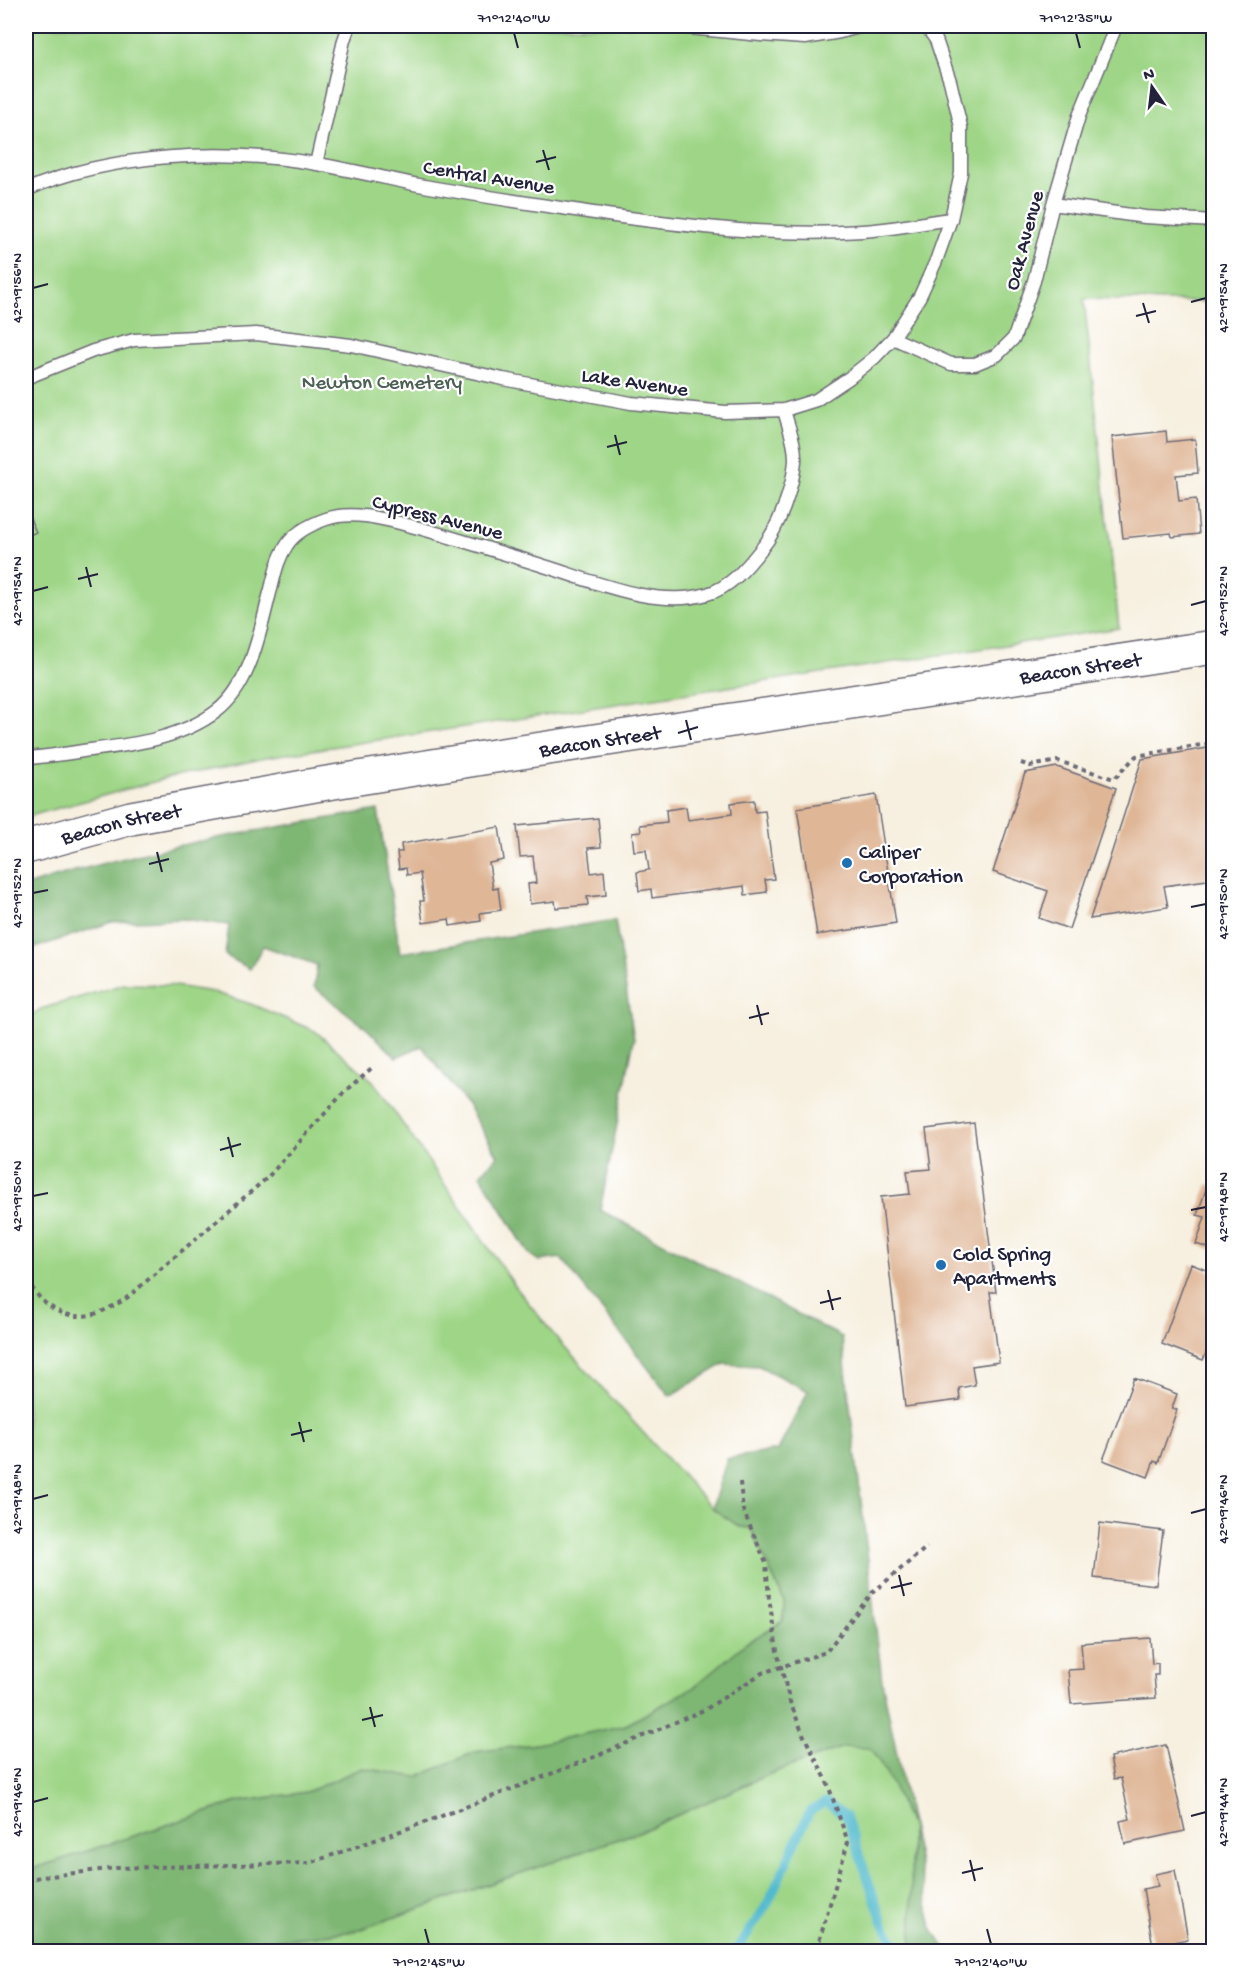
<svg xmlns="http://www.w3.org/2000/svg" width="1239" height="1977" viewBox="0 0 1239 1977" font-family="'Gochi Hand',sans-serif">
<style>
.green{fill:#9ed586;stroke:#607c60;stroke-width:1.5}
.forest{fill:#7eb673;stroke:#506c57;stroke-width:1.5}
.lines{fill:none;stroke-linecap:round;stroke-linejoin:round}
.stream{stroke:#51bace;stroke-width:9}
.building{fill:#dfb696}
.service-casing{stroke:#6d6a75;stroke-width:15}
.secondary-casing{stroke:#6d6a75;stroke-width:36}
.path{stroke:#6d6a75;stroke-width:4;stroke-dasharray:4.5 4.5;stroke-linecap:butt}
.service{stroke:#fff;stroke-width:12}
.secondary{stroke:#fff;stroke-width:33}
.ticks{fill:none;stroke:#22223b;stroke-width:2}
.poi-dot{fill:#1f6fb2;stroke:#fff;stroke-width:2}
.labels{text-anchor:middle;stroke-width:4.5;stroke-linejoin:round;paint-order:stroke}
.street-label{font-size:21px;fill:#22223b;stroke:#fff}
.park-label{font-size:21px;fill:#4d6155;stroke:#fff}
.poi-label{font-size:21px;fill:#22223b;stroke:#fff;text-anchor:start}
.neatline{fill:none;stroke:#22223b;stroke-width:2}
.ticks-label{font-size:15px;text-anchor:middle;fill:#22223b}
</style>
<rect width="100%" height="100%" fill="#fff"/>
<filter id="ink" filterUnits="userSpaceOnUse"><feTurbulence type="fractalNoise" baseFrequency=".0167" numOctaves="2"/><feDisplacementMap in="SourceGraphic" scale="12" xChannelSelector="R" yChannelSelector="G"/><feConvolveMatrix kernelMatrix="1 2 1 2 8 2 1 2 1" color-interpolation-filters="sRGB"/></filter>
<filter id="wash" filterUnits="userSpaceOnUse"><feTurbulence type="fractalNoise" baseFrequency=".008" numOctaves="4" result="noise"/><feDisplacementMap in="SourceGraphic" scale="24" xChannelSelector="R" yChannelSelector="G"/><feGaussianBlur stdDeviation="1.35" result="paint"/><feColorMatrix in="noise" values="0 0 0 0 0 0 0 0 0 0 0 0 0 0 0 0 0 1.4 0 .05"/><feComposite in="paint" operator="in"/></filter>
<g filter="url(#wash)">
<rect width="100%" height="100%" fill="#f7f0e0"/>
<!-- green -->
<path class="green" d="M26 26H1213V302L1084 299 1119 628 266 757 161 780 26 817Z
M124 984 169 985 213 992 251 1004 315 1031 373 1081 515 1286 554 1335 712 1508 740 1527 751 1528 784 1601V1622L746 1643 693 1688 626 1725 537 1744 475 1752 417 1777 362 1768 307 1792 237 1802 26 1871V1019L41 1009Z
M843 1747H869L879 1761 893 1786 911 1827 912 1951 178 1952 355 1931 644 1830 772 1773Z"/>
<!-- forest -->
<path class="forest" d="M378 810 400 953 615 920 634 1039 600 1210 842 1337 882 1681 932 1928 947 1951H912L911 1827 893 1786 879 1761 869 1748 843 1747 772 1773 644 1830 355 1931 178 1951H26V1871L238 1802 307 1792 362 1768 417 1777 475 1752 537 1744 626 1725 693 1688 746 1643 783 1621 784 1601 751 1528 740 1527 712 1508 727 1459 778 1450 808 1391 759 1366 724 1364 670 1396 561 1258 539 1261 529 1254 480 1174 498 1156 467 1105 422 1046 396 1057 366 1028 314 987 317 965 263 946 250 969 225 955 229 925 183 919 112 922 26 951V886C140 848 259 830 378 810Z"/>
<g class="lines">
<!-- stream -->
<path class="stream" d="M731 1952 739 1947 768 1903 810 1811 826 1802 846 1816 883 1923 901 1952"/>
</g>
<g id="blocks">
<!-- building -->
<path class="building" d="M1166 431 1167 442 1195 439 1198 473 1176 475 1179 501 1196 499 1199 534 1172 537 1171 533 1123 538 1112 437Z
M26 510 36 532 26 537Z
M1214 747V879L1164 886 1168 907 1090 919 1142 759Z
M1057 767 1116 788 1069 929 1039 918 1048 891 993 872 1025 773Z
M876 795 896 923 817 935 797 808Z
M754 800 755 812 765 811 774 879 765 880 767 892 745 895 744 886 652 898 651 889 639 891 637 872 649 870 646 850 634 851 632 833 641 832 640 825 667 822 666 810 686 807 688 820 732 814 731 803Z
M598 818 601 847 588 848 591 873 604 871 606 895 587 897 588 905 556 908 555 901 530 904 528 884 536 883 533 856 520 857 517 826Z
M499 827 504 860 489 863 493 889 498 888 501 910 480 913 481 921 450 926 449 919 423 923 420 901H424L420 873 407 875 406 868 399 869 397 852H402L401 844Z
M974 1123 996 1292H990L999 1362 972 1366 975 1385 959 1388 960 1400 905 1407 881 1197 910 1194 907 1171 931 1169 926 1129Z
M1208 1184 1214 1186V1250L1196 1244 1205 1217 1197 1215Z
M1191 1264 1214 1273V1335L1203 1360 1162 1344Z
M1134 1378 1177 1394 1172 1408 1177 1410 1158 1463 1154 1461 1148 1477 1103 1460Z
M1100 1523 1163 1531 1156 1585 1094 1578Z
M1150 1638 1152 1664 1158 1663V1675H1154L1156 1698 1071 1704 1068 1670 1083 1669 1081 1643Z
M1166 1745 1185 1831 1125 1844 1120 1821 1130 1819 1121 1778 1114 1779 1110 1757Z
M1175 1870 1188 1939 1153 1946 1143 1889 1158 1886 1155 1874Z"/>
</g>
</g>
<g filter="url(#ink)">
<use href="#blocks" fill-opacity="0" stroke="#6d6a75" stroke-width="1.5"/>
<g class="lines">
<!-- service casing -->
<g class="service-casing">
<path id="service" d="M669 26 761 35 805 38 840 32 863 26
M316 164 344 40 349 26
M26 190C111 153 226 148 317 164 351 170 385 178 419 185 483 197 549 206 614 216 695 227 781 237 862 231 892 229 921 223 951 219
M1053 204 1145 217 1214 221
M893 338 951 364H975L997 355 1014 338 1034 281 1053 204 1079 116 1116 26
M26 378 93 351 134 340 256 334 351 345 503 379 631 403 725 412 784 410 816 400 849 378 874 358 893 338 920 296 936 261 951 219 961 173V127L950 81 936 40 926 26
M26 758C45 757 64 754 83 751 129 745 179 740 217 711 252 684 260 629 271 589 275 573 278 558 287 545 295 532 312 524 326 519 355 509 390 521 419 528 461 540 502 553 544 566 593 581 656 609 707 594 730 588 748 566 762 548 779 528 793 487 795 461 796 444 788 426 784 410"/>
</g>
<!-- secondary casing -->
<g class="secondary-casing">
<g id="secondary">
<path id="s1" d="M26 847 131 818 315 785 495 756 1214 647"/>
</g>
</g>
<!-- path -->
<path class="path" d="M1021 763 1030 766 1058 761 1114 779 1136 756 1214 743
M26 1280C32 1287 37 1296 44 1302 74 1326 99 1316 128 1297L268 1177 345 1091 374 1066
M740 1482 743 1510 766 1563 769 1598 777 1651 790 1702 803 1734 826 1779 848 1842 816 1952
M26 1879 116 1868 310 1863 434 1819 592 1758 706 1709 762 1673 826 1652 872 1593 927 1547"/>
<!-- service -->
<use href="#service" class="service"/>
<!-- secondary -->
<use href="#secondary" class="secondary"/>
</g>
</g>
<!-- ticks -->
<path class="ticks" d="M514 33 518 48M1076 33 1080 48M543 150 549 170M536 162 556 157M33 288 48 284M1191 302 1206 298M1143 303 1149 323M1136 316 1156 311M615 435 620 455M607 447 627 442M86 567 91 587M78 579 98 574M33 591 48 587M1191 605 1206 601M686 720 691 740M678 733 698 727M157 852 162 872M149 864 169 859M33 893 48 890M1191 907 1206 904M757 1005 762 1025M749 1018 769 1013M228 1137 233 1157M220 1150 241 1144M33 1196 48 1193M1191 1210 1206 1207M828 1290 833 1310M820 1303 841 1298M299 1422 304 1442M291 1435 312 1430M33 1499 48 1495M1191 1513 1206 1509M899 1575 904 1596M891 1588 912 1583M370 1707 375 1727M362 1720 383 1715M33 1802 48 1798M1191 1816 1206 1812M970 1860 975 1881M962 1873 983 1868M425 1929 429 1944M987 1929 991 1944"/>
<!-- markers -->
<g class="poi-dot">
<circle cx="847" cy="863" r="6"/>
<circle cx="941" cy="1265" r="6"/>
</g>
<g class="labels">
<!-- street labels -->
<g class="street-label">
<text transform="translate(489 176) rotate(9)" y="7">Central Avenue</text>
<text transform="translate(1023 240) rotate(-75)" y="7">Oak Avenue</text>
<text transform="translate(635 381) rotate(8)" y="7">Lake Avenue</text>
<text transform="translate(438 516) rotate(14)" y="7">Cypress Avenue</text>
<text dy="7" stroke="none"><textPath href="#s1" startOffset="1070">Beacon Street</textPath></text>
<text dy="7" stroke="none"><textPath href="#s1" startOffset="584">Beacon Street</textPath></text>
<text dy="7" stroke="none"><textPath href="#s1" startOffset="98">Beacon Street</textPath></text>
</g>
<!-- park labels -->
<g class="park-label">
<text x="382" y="388">Newton Cemetery</text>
</g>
<!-- poi labels -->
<g class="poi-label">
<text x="859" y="858">Caliper<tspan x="859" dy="24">Corporation</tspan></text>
<text x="953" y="1260">Cold Spring<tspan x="953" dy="24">Apartments</tspan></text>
</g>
</g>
<!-- margin -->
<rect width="1239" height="1977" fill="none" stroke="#fff" stroke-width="66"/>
<!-- north arrow -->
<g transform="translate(1152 87) rotate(346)" stroke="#ffffff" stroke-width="4.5" paint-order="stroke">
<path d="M0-4.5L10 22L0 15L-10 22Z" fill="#22223b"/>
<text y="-9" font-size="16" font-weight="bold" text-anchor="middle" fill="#22223b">N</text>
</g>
<rect x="33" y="33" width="1173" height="1911" class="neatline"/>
<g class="ticks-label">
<text x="514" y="22">71°12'40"W</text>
<text x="1076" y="22">71°12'35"W</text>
<text transform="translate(16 288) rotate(-90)" y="5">42°19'56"N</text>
<text transform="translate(1222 298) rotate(-90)" y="5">42°19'54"N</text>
<text transform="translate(16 591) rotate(-90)" y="5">42°19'54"N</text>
<text transform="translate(1222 601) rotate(-90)" y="5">42°19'52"N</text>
<text transform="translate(16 893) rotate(-90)" y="5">42°19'52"N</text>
<text transform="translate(1222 904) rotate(-90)" y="5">42°19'50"N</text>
<text transform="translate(16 1196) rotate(-90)" y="5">42°19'50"N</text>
<text transform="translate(1222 1207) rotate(-90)" y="5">42°19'48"N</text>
<text transform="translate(16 1499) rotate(-90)" y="5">42°19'48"N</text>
<text transform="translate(1222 1509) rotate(-90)" y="5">42°19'46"N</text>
<text transform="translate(16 1802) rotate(-90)" y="5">42°19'46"N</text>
<text transform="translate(1222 1812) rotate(-90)" y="5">42°19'44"N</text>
<text x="429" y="1966">71°12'45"W</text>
<text x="991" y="1966">71°12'40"W</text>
</g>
</svg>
